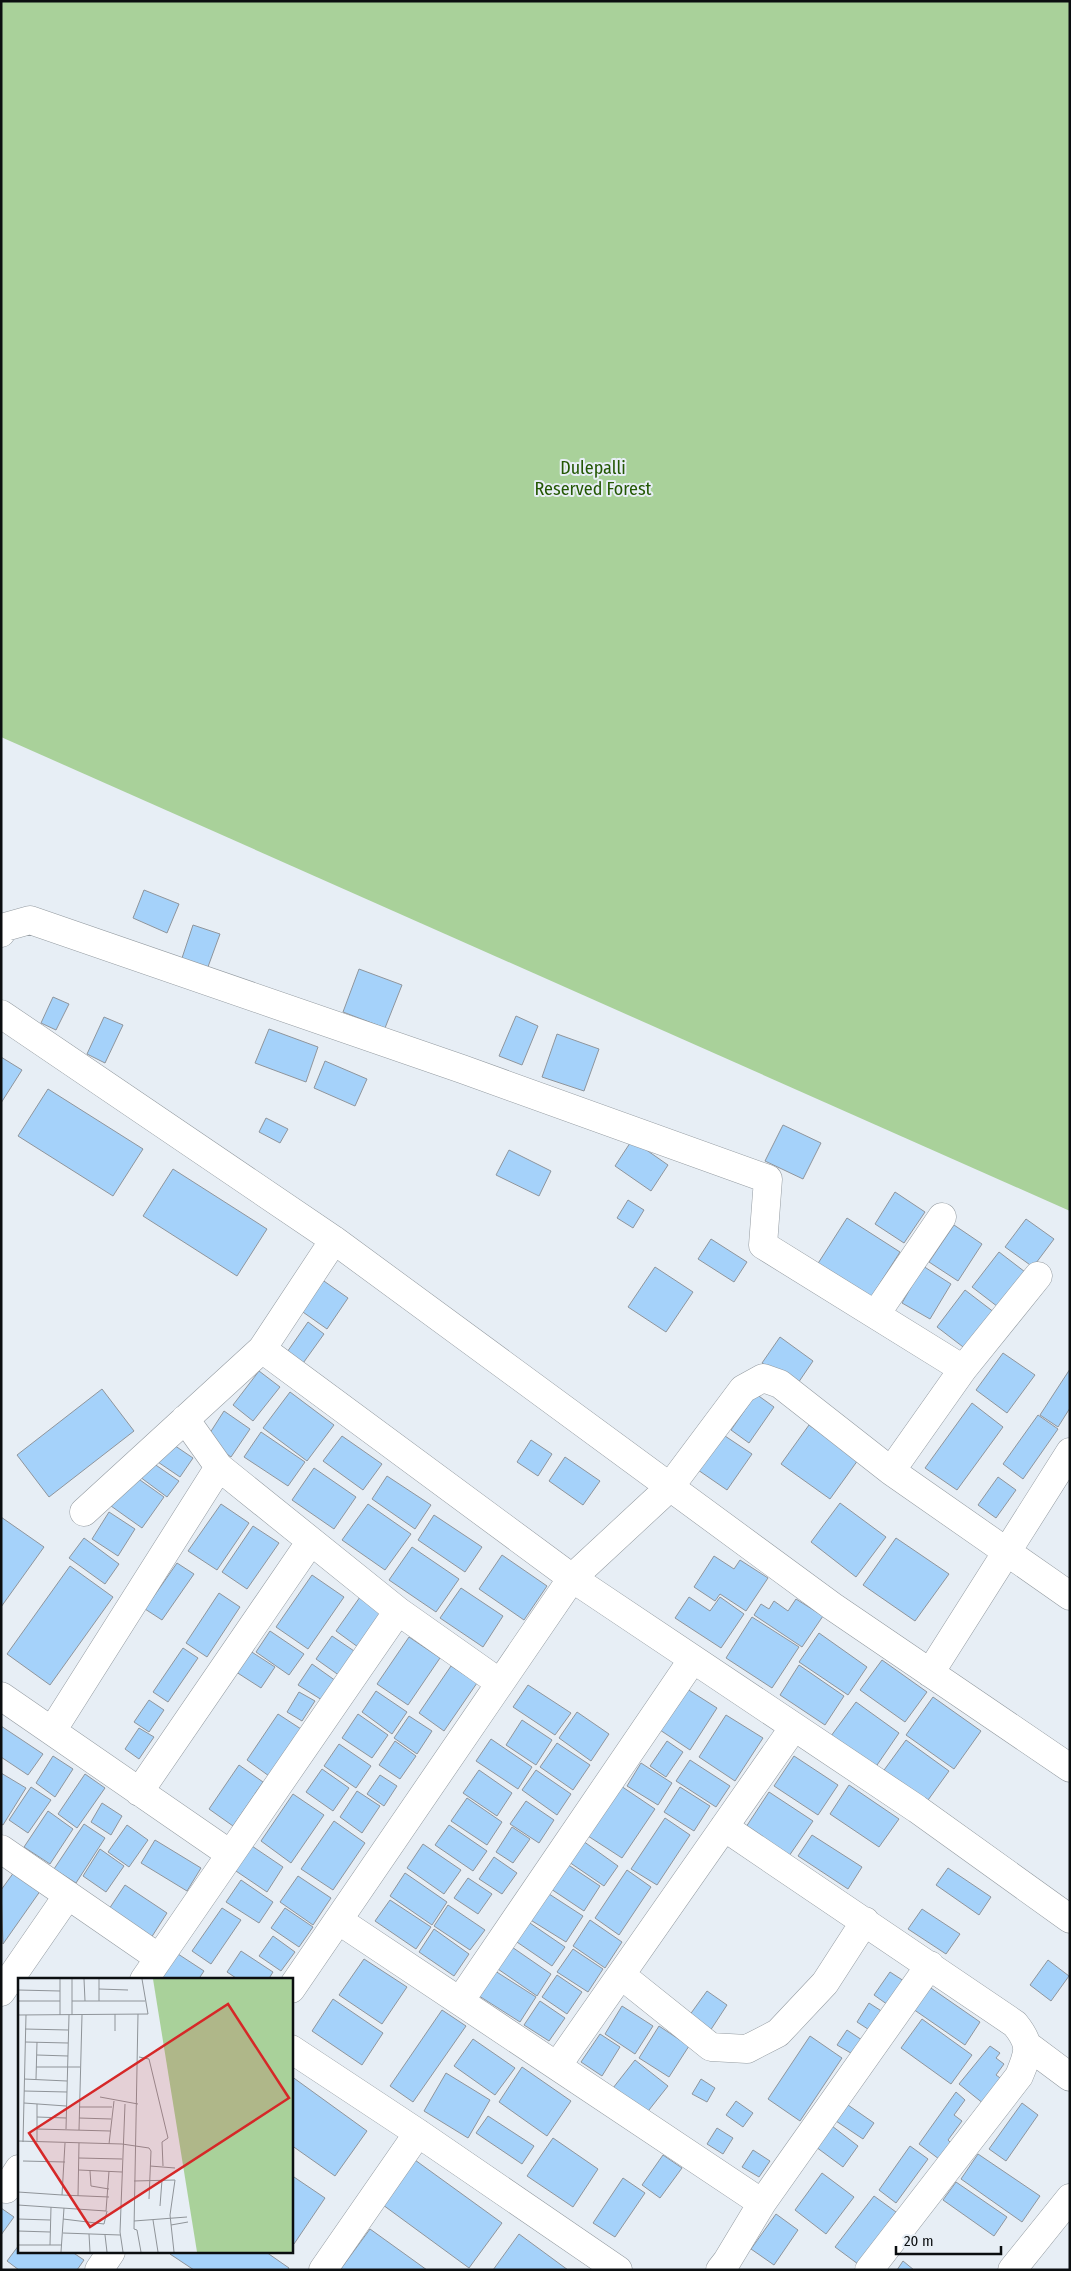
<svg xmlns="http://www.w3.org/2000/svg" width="1071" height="2271" viewBox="0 0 1071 2271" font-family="'Fira Sans Condensed',sans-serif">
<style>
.green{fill:#a9d19a}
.building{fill:#a5d2fa;stroke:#8f959c}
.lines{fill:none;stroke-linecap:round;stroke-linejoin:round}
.minor-casing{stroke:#949ba1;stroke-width:29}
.minor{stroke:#fff;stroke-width:28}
.labels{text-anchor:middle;stroke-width:4;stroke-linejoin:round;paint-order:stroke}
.park-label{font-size:18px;fill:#235703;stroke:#e7eef5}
.inset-road{fill:none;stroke:#8f9499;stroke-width:1}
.view{fill:#d62828;fill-opacity:0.15;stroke:#d62828;stroke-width:2.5}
.inset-edge{fill:none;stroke:#0b0e10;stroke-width:2.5}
</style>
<rect width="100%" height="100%" fill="#e7eef5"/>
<!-- green -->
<path class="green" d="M1 1H1070V1211L1 737Z"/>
<!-- building -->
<path class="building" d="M144 890 179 904 167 933 133 918Z
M193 925 220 934 205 975 179 967Z
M359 969 402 985 385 1028 343 1012Z
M53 997 69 1004 56 1030 41 1023Z
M516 1016 538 1026 522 1065 499 1056Z
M104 1017 123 1025 105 1063 87 1054Z
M269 1029 318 1047 306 1082 255 1063Z
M557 1034 599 1049 584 1091 542 1077Z
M1 1057 22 1070 1 1103Z
M325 1061 367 1079 355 1106 314 1088Z
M48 1089 143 1149 113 1196 18 1136Z
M266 1118 288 1129 280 1143 259 1132Z
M783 1125 821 1143 803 1179 765 1161Z
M632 1140 668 1165 651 1191 615 1166Z
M509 1150 551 1171 539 1196 496 1175Z
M173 1169 267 1229 237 1276 143 1216Z
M895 1192 925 1212 904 1243 875 1224Z
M628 1200 644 1210 633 1228 617 1218Z
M847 1218 900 1252 870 1299 817 1265Z
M1026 1219 1054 1239 1033 1267 1005 1247Z
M954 1225 982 1244 958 1281 929 1262Z
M711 1239 747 1262 734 1282 698 1259Z
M999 1252 1029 1275 1002 1310 972 1287Z
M923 1266 951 1284 930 1319 902 1303Z
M655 1267 693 1292 666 1332 628 1307Z
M321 1279 348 1298 327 1329 300 1310Z
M965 1290 999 1316 971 1353 937 1327Z
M308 1322 324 1334 301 1366 285 1355Z
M780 1337 813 1361 796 1386 762 1363Z
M1003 1353 1035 1375 1007 1413 976 1390Z
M1070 1369V1408L1058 1427 1040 1415Z
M259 1371 280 1387 253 1421 233 1405Z
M102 1389 134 1431 49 1497 17 1455Z
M290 1392 334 1425 307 1461 263 1428Z
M756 1394 774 1407 749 1443 731 1430Z
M972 1403 1003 1427 957 1490 925 1468Z
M224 1411 250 1429 231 1457 206 1439Z
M1038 1415 1058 1429 1023 1479 1003 1464Z
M809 1425 858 1460 830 1499 781 1464Z
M261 1432 305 1462 288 1486 244 1457Z
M722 1434 752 1454 727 1490 698 1470Z
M342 1436 382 1464 363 1490 323 1461Z
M165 1439 193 1458 180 1477 152 1458Z
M531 1440 552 1454 538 1476 517 1462Z
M565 1457 600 1481 583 1505 549 1481Z
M147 1459 179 1481 167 1497 136 1474Z
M314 1468 356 1497 334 1529 292 1500Z
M133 1475 164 1497 142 1528 111 1506Z
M387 1476 431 1505 415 1529 372 1499Z
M998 1477 1016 1490 996 1518 978 1505Z
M840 1503 886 1537 856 1577 811 1542Z
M221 1504 249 1523 217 1570 188 1551Z
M368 1504 411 1534 385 1570 342 1540Z
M109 1512 135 1529 118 1556 92 1539Z
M434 1515 482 1547 465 1572 418 1540Z
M1 1517 44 1547 1 1607Z
M253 1526 279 1543 247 1589 222 1572Z
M84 1538 119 1564 105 1584 69 1558Z
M896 1538 949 1574 915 1621 863 1585Z
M412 1547 459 1579 436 1612 389 1580Z
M502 1555 547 1586 524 1620 479 1589Z
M714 1556 734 1569 740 1560 768 1578 746 1611 720 1594 715 1601 694 1587Z
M177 1563 194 1574 162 1620 145 1609Z
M70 1566 113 1597 50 1685 7 1654Z
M312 1575 344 1597 308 1649 276 1627Z
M461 1588 503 1616 483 1647 440 1618Z
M219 1593 240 1607 207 1657 186 1643Z
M360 1597 383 1613 358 1647 336 1631Z
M689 1597 710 1611 720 1597 744 1614 721 1648 675 1618Z
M796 1599 823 1616 802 1647 754 1615 761 1604 769 1609 774 1601 788 1611Z
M752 1617 799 1647 772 1688 726 1658Z
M270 1631 304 1654 289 1675 256 1652Z
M819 1633 867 1667 848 1695 799 1662Z
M332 1636 357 1653 340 1676 316 1659Z
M409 1637 440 1658 408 1705 377 1684Z
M183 1648 198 1658 168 1702 153 1692Z
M247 1649 275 1667 261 1688 233 1670Z
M882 1660 927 1692 905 1722 860 1690Z
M312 1664 336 1681 322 1700 298 1685Z
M799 1665 844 1696 825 1725 780 1695Z
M451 1666 477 1683 444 1731 419 1713Z
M528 1685 571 1713 555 1735 513 1707Z
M684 1687 717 1708 690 1750 657 1728Z
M376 1691 407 1712 392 1734 362 1712Z
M299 1692 315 1701 302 1721 287 1712Z
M933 1697 981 1731 954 1769 906 1735Z
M149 1700 164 1710 149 1732 134 1722Z
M856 1702 899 1733 875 1768 831 1736Z
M577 1712 609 1734 591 1761 559 1738Z
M278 1714 301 1729 269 1776 247 1760Z
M358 1714 388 1735 372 1758 342 1738Z
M726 1715 763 1738 735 1781 699 1757Z
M409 1716 432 1731 417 1754 394 1738Z
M522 1720 552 1740 536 1765 506 1745Z
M1 1726 43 1754 28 1775 1 1757Z
M139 1728 154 1737 139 1759 125 1749Z
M491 1739 532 1767 518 1789 476 1761Z
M906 1740 949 1771 923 1807 879 1777Z
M395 1741 416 1756 400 1779 379 1765Z
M667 1741 683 1752 666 1777 650 1766Z
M557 1743 590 1765 573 1790 540 1767Z
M339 1744 371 1766 356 1788 324 1766Z
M53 1756 73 1769 55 1797 36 1783Z
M794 1756 838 1785 818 1815 774 1786Z
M690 1760 730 1786 716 1807 676 1781Z
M641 1763 672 1783 658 1805 627 1786Z
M239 1765 263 1782 233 1826 209 1809Z
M322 1769 349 1788 333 1811 306 1792Z
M479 1770 512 1793 497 1816 463 1793Z
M536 1770 571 1794 557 1815 522 1790Z
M1 1773 26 1788 3 1825 1 1824Z
M85 1774 105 1788 77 1828 58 1814Z
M380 1775 397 1786 384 1806 367 1794Z
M849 1785 899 1819 879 1847 830 1814Z
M621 1786 655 1809 622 1858 588 1836Z
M31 1787 51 1800 28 1833 9 1820Z
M680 1787 710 1806 694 1831 664 1812Z
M357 1791 380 1806 362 1833 340 1817Z
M769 1792 813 1821 789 1856 746 1827Z
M293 1794 324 1815 291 1863 261 1841Z
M467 1798 502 1822 487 1845 451 1821Z
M526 1801 554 1820 539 1843 510 1824Z
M102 1803 122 1816 111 1835 91 1822Z
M48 1811 73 1829 50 1864 24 1847Z
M665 1818 690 1835 657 1885 631 1869Z
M334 1821 365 1843 333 1890 301 1869Z
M84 1824 105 1838 76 1883 54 1869Z
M127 1825 148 1840 129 1867 108 1852Z
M449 1825 487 1851 473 1871 435 1845Z
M512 1827 530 1839 513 1863 496 1852Z
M812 1835 862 1867 848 1889 798 1856Z
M155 1840 201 1868 187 1891 141 1863Z
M583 1841 618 1866 604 1886 569 1862Z
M249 1844 283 1867 267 1892 233 1869Z
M423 1844 461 1870 444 1894 407 1868Z
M100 1849 124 1866 106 1892 83 1876Z
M494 1857 517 1873 502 1894 479 1879Z
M564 1862 600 1886 584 1911 548 1887Z
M17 1868 43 1887 3 1944 1 1890Z
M948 1868 991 1897 979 1915 936 1885Z
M627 1870 651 1887 619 1935 595 1918Z
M405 1873 447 1902 432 1925 390 1896Z
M298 1876 331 1898 313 1925 280 1902Z
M468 1878 492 1894 478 1914 454 1898Z
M241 1880 273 1902 259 1923 226 1902Z
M125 1885 167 1913 151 1938 109 1909Z
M546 1892 583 1916 566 1942 529 1919Z
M390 1900 431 1927 416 1949 375 1921Z
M448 1905 485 1930 470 1950 434 1926Z
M222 1908 241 1920 211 1964 192 1951Z
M285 1908 313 1927 299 1947 271 1928Z
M922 1909 960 1934 946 1954 908 1929Z
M590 1920 622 1942 605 1968 573 1946Z
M527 1921 565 1947 552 1966 514 1940Z
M434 1929 469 1954 454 1976 419 1952Z
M273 1936 295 1952 281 1971 259 1956Z
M509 1945 551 1974 537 1996 495 1967Z
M573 1949 603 1969 588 1992 557 1972Z
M241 1951 273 1972 268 1980H239L227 1972Z
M175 1952 204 1971 198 1980H156Z
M364 1959 407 1987 382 2024 339 1995Z
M1048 1960 1069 1976 1051 2001 1030 1985Z
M492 1969 536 1997 520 2022 476 1994Z
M890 1972 907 1983 891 2007 874 1995Z
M557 1975 582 1992 567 2014 542 1997Z
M928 1986 980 2022 965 2045 913 2009Z
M707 1991 727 2005 710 2031 689 2016Z
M333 1999 383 2033 362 2065 312 2031Z
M540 2001 565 2018 549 2041 524 2025Z
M869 2003 886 2014 874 2033 857 2022Z
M622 2006 653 2026 635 2054 605 2034Z
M442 2010 466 2026 413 2102 390 2086Z
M922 2019 972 2055 951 2084 901 2048Z
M659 2026 689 2046 669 2077 639 2058Z
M847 2030 865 2042 856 2056 837 2045Z
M600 2034 620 2047 602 2076 581 2062Z
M810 2036 842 2058 800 2121 768 2099Z
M473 2039 515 2068 495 2095 454 2066Z
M990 2046 1000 2053 996 2058 1004 2064 996 2075 1003 2080 984 2104 959 2084Z
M635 2060 668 2086 645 2115 613 2088Z
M522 2067 571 2101 547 2136 499 2102Z
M446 2073 490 2100 468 2138 424 2111Z
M291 2076 367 2131 335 2176 291 2145Z
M701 2079 715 2088 707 2102 692 2094Z
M956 2092 965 2100 954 2115 962 2121 948 2140 951 2143 939 2159 919 2144Z
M736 2101 753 2113 743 2127 726 2115Z
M1022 2103 1038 2115 1006 2161 989 2149Z
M848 2105 874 2123 863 2139 836 2121Z
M488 2116 534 2146 522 2164 476 2133Z
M832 2126 858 2146 843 2167 816 2147Z
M717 2128 733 2138 723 2154 707 2144Z
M553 2138 598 2169 573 2207 527 2176Z
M910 2146 928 2159 896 2203 879 2190Z
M753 2150 770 2161 759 2177 742 2167Z
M978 2154 1040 2196 1022 2222 961 2179Z
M663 2155 682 2168 660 2198 642 2185Z
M415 2160 502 2223 469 2268 383 2205Z
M822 2173 854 2197 826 2234 795 2210Z
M291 2175 325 2198 294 2244 291 2242Z
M623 2178 645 2193 615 2237 593 2223Z
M956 2182 1007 2217 994 2236 943 2200Z
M874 2196 896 2212 858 2264 835 2247Z
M1 2208 14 2217 1 2235Z
M776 2214 798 2230 774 2265 751 2249Z
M370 2229 427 2270H340Z
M519 2234 568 2270H493Z
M19 2245V2252H72L84 2260 77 2270H19L7 2261Z
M171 2252H266L289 2268 288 2270H194L170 2254Z
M903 2261 914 2270H897Z"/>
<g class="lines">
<!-- minor casing -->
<g class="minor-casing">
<path id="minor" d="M1 933 5 927 30 920 462 1069 768 1179 763 1245 963 1369
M1 1014 334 1240 832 1606 1070 1768
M876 1314 942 1217
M262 1349 572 1578 917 1809 1070 1919
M185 1419 219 1467 398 1611 500 1683
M891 1471 963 1369 1038 1276
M84 1512 262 1349 334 1240
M930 1673 1070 1452
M1 1696 230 1854
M52 1731 219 1467
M139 1792 311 1541
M724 1827 1015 2024C1032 2045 1029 2052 1019 2076L869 2270
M1 1849 159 1958
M338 1920 762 2203
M621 1975 711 2047 747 2049 778 2033 825 1983 865 1921
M144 1980 398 1611
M291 1989 572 1578 669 1488 743 1389 763 1378 780 1384 891 1471 1070 1596
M1 1992 68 1895
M460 2001 693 1659
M1027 2045 1070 2077
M291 2049 418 2133 618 2270
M557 2066 794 1727
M6 2189 19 2169
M99 2270 111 2252
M323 2270 418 2133
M720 2270 727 2261 762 2203 930 1965
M1012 2270 1070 2198"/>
</g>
<!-- minor -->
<use href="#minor" class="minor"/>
</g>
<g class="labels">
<!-- park labels -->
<g class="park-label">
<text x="593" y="474">Dulepalli<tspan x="593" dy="21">Reserved Forest</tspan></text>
</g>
</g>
<!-- overview -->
<g transform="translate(18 1978)">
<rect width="275" height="275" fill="#e7eef5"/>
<path d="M135 1H275V274H179Z" fill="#a9d19a"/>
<path class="inset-road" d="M42 1V37M66 1 67 23M81 1V23M81 11 110 12M0 12 42 13M0 23H42M54 23H127M120 36 116 251 119 252 123 274M0 37 130 36 124 1M54 37V1M7 51 50 52M97 53V36M7 64 50 65M19 77 50 78M121 79 131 81 150 160 144 164 145 188M18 89H62M6 101 49 103M18 101 19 64M6 113 49 114M82 119 120 126M6 125 48 128M61 129H94M19 139 48 140M61 140 93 141M19 151 92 153M48 151 51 37M61 152 64 37M0 163 104 166 131 170 133 173 131 221M5 164 8 37M19 164V126M91 166 96 123M61 180 104 181M5 183 47 184M132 188 157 190M61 192 104 194M72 193 73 208 91 211M116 203 157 202 152 237 156 274M0 214 44 217 47 165M44 217 91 219M60 218 61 165M0 227 88 233 91 193M142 228 144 202M0 241 32 242M45 241 86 246 89 233M135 242 140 274M116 243 169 239M153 247 170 244M0 253 32 254M45 255 102 257M71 256 72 274M87 257 89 274M0 267H44M32 267 33 229M43 274 46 230M105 274 102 254 107 126"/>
<path class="view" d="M210 26 271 120 72 249 11 155Z"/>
<rect width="275" height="275" class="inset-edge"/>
</g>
<!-- border -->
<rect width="1071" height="2271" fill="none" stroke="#0b0e10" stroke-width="5"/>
<!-- scale -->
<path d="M896 2246v8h105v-8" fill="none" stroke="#0b0e10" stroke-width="2.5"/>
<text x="904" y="2246" font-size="15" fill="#0b0e10" stroke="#e7eef5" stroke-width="4" paint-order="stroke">20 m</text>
</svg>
